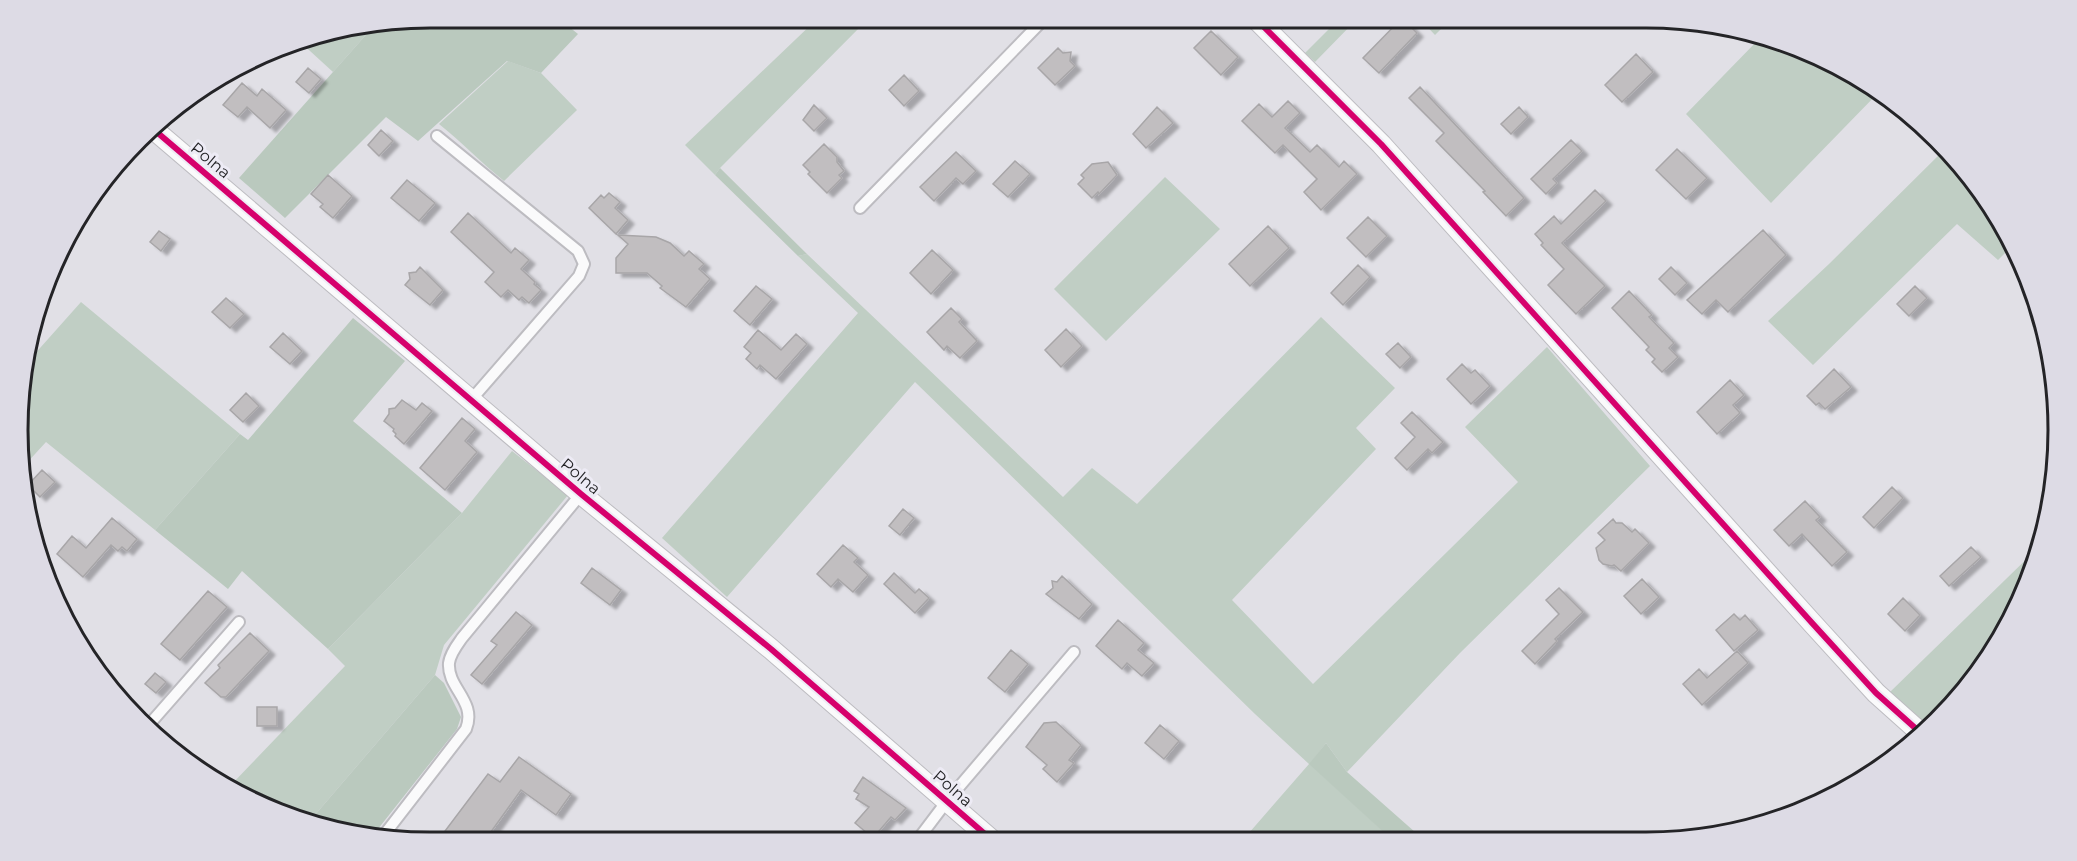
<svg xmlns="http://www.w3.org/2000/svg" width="2077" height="861" viewBox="0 0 2077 861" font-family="Montserrat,sans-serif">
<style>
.green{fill:#c0cec4}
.forest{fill:#bac9be}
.building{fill:#c1bec0;stroke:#a8a6a8;stroke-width:1.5;filter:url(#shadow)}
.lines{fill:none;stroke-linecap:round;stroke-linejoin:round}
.lane-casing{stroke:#bdbcc1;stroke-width:14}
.street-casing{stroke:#bdbcc1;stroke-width:22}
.lane{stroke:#fafafb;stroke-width:10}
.street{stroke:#fafafb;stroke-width:20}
.cycleway-casing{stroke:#edebf5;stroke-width:10}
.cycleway{stroke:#d6006c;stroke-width:6}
.labels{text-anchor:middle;stroke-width:6;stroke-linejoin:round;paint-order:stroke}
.street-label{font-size:16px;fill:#242427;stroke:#edebf5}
.rim{fill:none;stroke:#242427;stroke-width:3}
</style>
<defs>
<filter id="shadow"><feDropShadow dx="6" dy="4" stdDeviation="1.5" flood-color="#0004"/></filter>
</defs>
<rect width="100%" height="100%" fill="#e1e0e6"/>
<!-- green -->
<path class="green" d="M818 18H869L720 168 715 175 685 145Z
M1340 18H1358L1315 62 1305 53Z
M1419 18H1452L1435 35Z
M372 28 333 72 298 40Z
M1759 39 1779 40 1852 73 1879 92 1771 203 1686 114Z
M508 61 541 73 577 110 504 181C481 163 462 142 439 124Z
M1945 149 1974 179 2014 244 1998 260 1957 224 1813 365 1768 321 1829 264Z
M1165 177 1220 229 1106 341 1054 289Z
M807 254 1063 497 1092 468 1137 504 1321 317 1395 388 1356 428 1376 449 1232 600 1313 684 1518 482 1465 427 1547 347 1650 466 1460 653 1347 772 1326 743 1310 764 1386 834 1380 840 1242 841 1309 764 1255 714 915 382 727 597 662 538 858 313 798 256Z
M81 302 240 434 155 530 46 442 24 466 22 376 24 366Z
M512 451 568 495 444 645 435 675 308 823 298 821 231 785 345 666 328 649 462 513Z
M2041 545 2037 563 2003 633 1923 722 1890 692Z"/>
<!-- forest -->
<path class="forest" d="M431 18H558L578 34 541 73 507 61 418 141 386 117 285 218 239 178 372 28Z
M720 168 807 254 798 256 715 175Z
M353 318 405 361 353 421 462 513 328 649 242 571 228 589 155 530 240 434 248 440Z
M435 675 444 683 461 717 457 729 374 834 308 823Z
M1326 743 1347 772 1424 840H1392L1309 764Z"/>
<!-- building -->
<path class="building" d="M1402 18 1417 33 1379 73 1363 58Z
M1211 31 1238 57 1221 75 1194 48Z
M1058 48 1063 53 1071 52 1070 61 1075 66 1055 85 1038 68Z
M1636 54 1653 72 1622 102 1605 85Z
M308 68 321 79 309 93 296 82Z
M904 75 919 91 904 106 889 90Z
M242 83 257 96 262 89 286 110 270 128 247 107 238 117 223 105Z
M1420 87 1524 198 1506 216 1483 192 1485 191 1436 141 1444 133 1409 98Z
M1288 101 1300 113 1285 128 1310 152 1317 145 1339 167 1344 161 1357 174 1321 210 1304 192 1317 179 1283 145 1275 153 1242 121 1259 104 1272 117Z
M814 105 827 118 814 131 803 120Z
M1157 107 1173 123 1146 148 1133 134Z
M1519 107 1528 117 1511 134 1501 124Z
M381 130 393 141 379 156 368 145Z
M1571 140 1582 151 1553 179 1557 183 1546 194 1531 179Z
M824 144 837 157V162L844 171 839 175 842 178 827 193 808 174 810 172 803 165Z
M1677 149 1707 178 1686 199 1656 170Z
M956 152 976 171 963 184 956 178 934 201 920 187Z
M1015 161 1030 174 1008 197 993 184Z
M1108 162 1117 175 1099 194 1098 192 1092 198 1078 184 1084 178 1081 175 1092 164Z
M328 175 352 196 333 218 320 207 323 204 311 194Z
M407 180 435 203 419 221 391 198Z
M1595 190 1606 201 1562 243 1605 286 1576 314 1548 285 1564 269 1541 245 1543 243 1535 234 1554 216 1561 224Z
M609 193 620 202 615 208 628 220 616 234 589 208 601 195 604 198Z
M468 213 511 253 515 248 529 260 521 269 535 282 534 284 541 290 529 303 522 297 519 300 508 290 501 297 485 282 494 272 451 232Z
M1368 217 1387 236 1366 257 1347 238Z
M1268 226 1289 248 1250 286 1229 264Z
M1763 230 1786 255 1728 312 1716 300 1702 314 1687 300Z
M159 231 170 239 161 251 150 242Z
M618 235 656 237 670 243 684 256 689 251 704 264 699 269 710 279 686 307 660 288 662 286 647 273H616V258L628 244Z
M932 250 953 270 931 294 910 273Z
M1358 265 1370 277 1343 305 1331 293Z
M420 267 443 290 430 305 405 285 410 279 409 273 416 272Z
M1671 267 1687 283 1675 295 1659 279Z
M756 286 772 299 750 325 734 311Z
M1915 286 1927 298 1909 316 1897 304Z
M1629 291 1652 315 1649 317 1674 343 1669 348 1678 357 1662 372 1652 362 1655 359 1646 350 1649 347 1612 308Z
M226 298 244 314 230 328 212 312Z
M951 308 962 319 959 322 977 341 960 358 947 346 944 350 927 332Z
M1066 329 1082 346 1061 367 1045 350Z
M758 330 781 350 796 334 807 344 776 379 760 365 757 369 746 359 751 353 744 347Z
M283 333 302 351 290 364 270 347Z
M1398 343 1411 357 1400 368 1386 354Z
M1462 364 1471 373 1475 370 1490 386 1471 404 1447 379Z
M1834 369 1851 387 1825 409 1819 403 1816 405 1807 396Z
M1730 380 1744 395 1733 405 1740 413 1717 434 1697 412Z
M246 393 259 406 243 422 230 410Z
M402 400 416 410 422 403 432 411 404 444 395 436 396 434 393 431 394 429 384 421 389 414V409L395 408Z
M1412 412 1443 442 1432 453 1428 449 1407 470 1395 458 1415 437 1401 423Z
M462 418 475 429 465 441 477 452 445 490 420 468Z
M42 470 55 482 40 497 28 485Z
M1892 487 1903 498 1874 528 1863 517Z
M1805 501 1820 517 1816 520 1847 552 1832 566 1802 534 1789 546 1774 530Z
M903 509 914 518 900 535 889 526Z
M112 518 137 539 127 551 122 547 118 551 111 545 83 577 57 554 72 536 86 548Z
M1613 519 1616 523H1622L1632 532 1635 529 1649 543 1621 571 1614 565 1612 566 1603 564 1599 560 1596 548 1605 540 1598 533Z
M843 545 858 558 854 562 868 575 853 592 838 579 831 587 817 574Z
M1971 547 1981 557 1949 586 1940 576Z
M592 568 621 590 610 605 581 583Z
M894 573 915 593 919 589 929 598 915 613 884 584Z
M1062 576 1092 604 1079 619 1046 594 1053 588 1052 581 1057 582Z
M1642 579 1659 597 1641 614 1624 596Z
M1559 588 1583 612 1555 639 1557 641 1535 664 1522 651 1559 614 1546 600Z
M208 591 227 607 180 660 161 644Z
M1903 598 1920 615 1905 631 1888 614Z
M516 612 532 625 482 684 471 675 497 645 491 641Z
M1734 614 1740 620 1745 615 1758 630 1734 651 1716 630Z
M1118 620 1144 643 1138 650 1154 663 1142 676 1127 663 1122 669 1096 646Z
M250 633 269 651 226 697H221L205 683 220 668 218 665Z
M1011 650 1028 664 1005 692 988 678Z
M1737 651 1748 663 1702 705 1683 684 1699 669 1707 678Z
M155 673 166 682 156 693 145 684Z
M257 707H277V726H257Z
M1056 722 1081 745 1069 760 1074 763 1057 782 1043 769 1047 765 1026 747 1044 723Z
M1160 725 1179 741 1164 759 1145 743Z
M519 757 571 794 556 815 521 790 483 843H436L488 774 500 782Z
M863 777 906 808 895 820 891 817 873 838 855 823 869 807 856 799 859 794 854 791Z"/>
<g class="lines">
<!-- lane casing -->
<g class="lane-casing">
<path id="lane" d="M437 136 578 251 584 264 579 276 471 400
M860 208 1045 18
M147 727 239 622
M384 835 466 729C477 701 447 688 449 663 450 654 457 645 462 638L581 494
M916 842 947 801 1074 652"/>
</g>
<!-- street casing -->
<g class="street-casing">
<path id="street" d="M1255 18 1381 144 1813 624 1876 693 1923 735
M152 128 581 494 771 649 993 841"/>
</g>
<!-- lane -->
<use href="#lane" class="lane"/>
<!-- street -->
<use href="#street" class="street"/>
<!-- cycleway casing -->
<g class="cycleway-casing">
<path id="cycleway" d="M1255 18 1381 144 1813 624 1876 693 1923 735
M152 128 581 494 771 649 993 841"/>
</g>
<!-- cycleway -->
<use href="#cycleway" class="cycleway"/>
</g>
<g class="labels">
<!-- street labels -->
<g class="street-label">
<text transform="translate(211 160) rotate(40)" y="6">Polna</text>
<text transform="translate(581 476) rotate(40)" y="6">Polna</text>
<text transform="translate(953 788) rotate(41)" y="6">Polna</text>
</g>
</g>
<!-- crop -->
<path d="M0 0H2077V861H0ZM430 28H1646A402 402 0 0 1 2048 430V430A402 402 0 0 1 1646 832H430A402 402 0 0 1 28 430V430A402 402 0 0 1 430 28Z" fill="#dddbe5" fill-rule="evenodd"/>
<path class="rim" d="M430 28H1646A402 402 0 0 1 2048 430V430A402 402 0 0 1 1646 832H430A402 402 0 0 1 28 430V430A402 402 0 0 1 430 28Z"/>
</svg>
